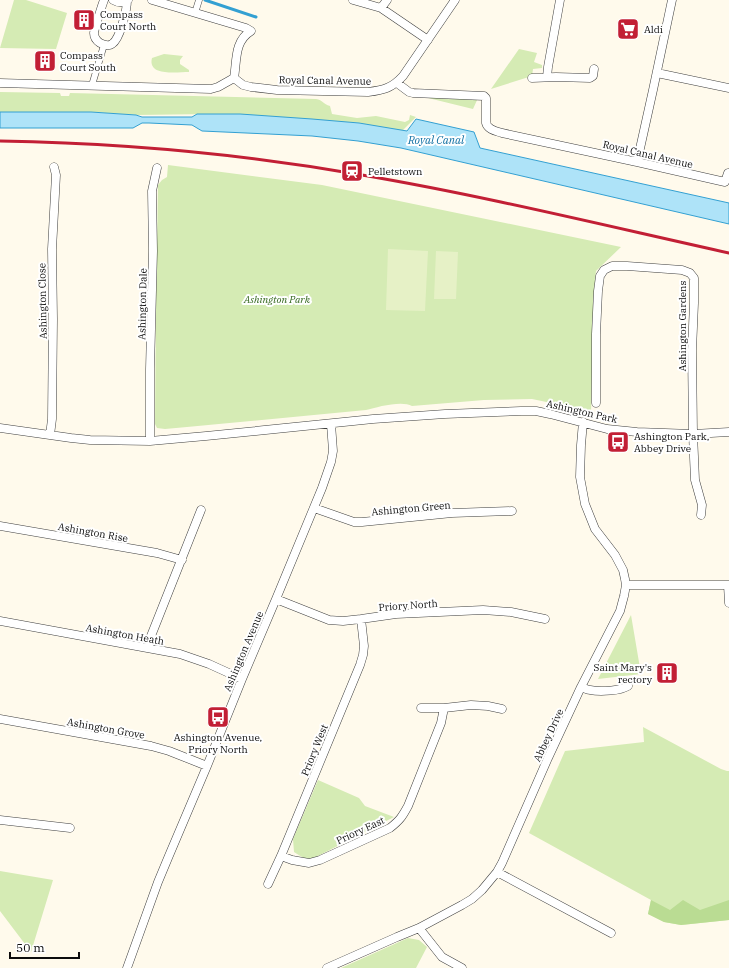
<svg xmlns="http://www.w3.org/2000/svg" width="729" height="968" viewBox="0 0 729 968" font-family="'IBM Plex Serif',serif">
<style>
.green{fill:#d5ebb4}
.forest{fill:#badc93}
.pitch{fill:#e6f1c6}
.water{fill:#aee3f8;stroke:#33a0d2}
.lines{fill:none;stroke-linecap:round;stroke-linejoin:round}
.stream{stroke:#33a0d2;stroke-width:3}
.pedestrian-casing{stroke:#3f3f3f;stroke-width:7}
.minor-casing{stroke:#3f3f3f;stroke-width:9}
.pedestrian{stroke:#fff;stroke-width:6}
.minor{stroke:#fff;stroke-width:8}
.rail{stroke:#c21f35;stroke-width:3}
.labels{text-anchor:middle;stroke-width:4;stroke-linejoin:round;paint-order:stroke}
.poi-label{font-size:10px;fill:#0c0c0c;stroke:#fff;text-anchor:start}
.street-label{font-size:10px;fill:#0c0c0c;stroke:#fff}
.park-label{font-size:10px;font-style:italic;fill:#31661b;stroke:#fff}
.water-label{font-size:11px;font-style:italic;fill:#1170a3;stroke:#fff}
</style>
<rect width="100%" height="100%" fill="#fffaec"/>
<!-- green -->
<path class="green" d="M14 0H26L67 13 56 49 0 48Z
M519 49 537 53 534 62 542 65V68L533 69 532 76 491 89Z
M164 54 183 56 180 60V64L189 70V72C178 72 147 77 152 58Z
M0 92 60 93 61 96H69L70 93 316 99C323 100 323 104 330 106L332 114 357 118 376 116 405 122 409 120 410 115 416 117 402 131 359 123 212 114 136 115 91 112H0Z
M424 97 478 98 473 109Z
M168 165 322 185 621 247 596 271 594 291 591 413 561 405 532 399 484 400 412 406C402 400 377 407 366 410L187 427 165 429 157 428 155 424 156 307 158 185 162 180 167 177Z
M631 615 641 674 598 679Z
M643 727 721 769 727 771H729V920L681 925 664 922 648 914 651 900 529 833 565 751 644 742Z
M318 780 359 798 365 806 394 817 312 859H305L294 852 293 839Z
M0 871 53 880 31 952 0 911Z
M408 938 419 940 427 947 416 968H341Z"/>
<!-- forest -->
<path class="forest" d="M651 900 670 910 683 900 700 910 729 900V920L681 925 664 922 648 914Z"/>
<!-- pitch -->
<path class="pitch" d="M388 249 428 251 425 311 386 310Z
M436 251 458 252 456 299H434Z"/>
<!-- water -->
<path class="water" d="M0 112H91L136 115 142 117H192L197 114H240L312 119 359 123 407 131 416 119 474 132 480 148 729 203V224L401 148 358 141 312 136 202 131 192 125 149 123H142L133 128H0Z"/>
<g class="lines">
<!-- stream -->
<path class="stream" d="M205 0 256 17"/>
<!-- pedestrian casing -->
<g class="pedestrian-casing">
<path id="pedestrian" d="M195 13 199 0
M92 85 104 45"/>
</g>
<!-- minor casing -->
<g class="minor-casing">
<path id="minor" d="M104 0C101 8 99 16 96 24 96 27 94 30 94 33 94 37 97 41 100 43 104 45 109 46 112 44 120 39 127 10 127 0
M113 0C118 3 123 3 128 0
M152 0 246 28 251 31C234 41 237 61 234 78
M353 0 381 8 428 40
M381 8 387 0
M657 73 729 88
M547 77 548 67 560 0
M234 78 243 85 251 87 277 90 368 92C384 90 392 88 403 76L455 0
M532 78 556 77 590 78 593 76 594 69
M0 83 211 89 218 87 234 78
M397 83 409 92 413 93 484 96 486 98V123C488 130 496 131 502 133L637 162 725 182 728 173
M637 162 653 90 672 0
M596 403V334L598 291 600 276 604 270 612 266H627L682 270 690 273 694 278V303L692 350 693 434 695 480 702 505 701 515
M0 428 71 438 90 440 150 441 206 436 373 419 445 414 521 411H536L550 414 607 429 637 432 693 434 729 432
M50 435 52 419 53 319 52 249 56 175 54 167
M150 441V369L153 251 152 191 157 168
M314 508 354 522H362L452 513 512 511
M0 526 157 553 182 560
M626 585H729
M728 585 729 603
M276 599 329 620 343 621 361 619 396 614 483 610 511 612 545 619
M0 621 180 654 209 664 242 679
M149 648 151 636 201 510
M581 687C584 688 587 690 590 690 600 692 620 691 628 686
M421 708H444L471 705 488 706 502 709
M0 719 151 746 169 751 207 766
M0 820 70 828
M281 856 292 860 309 863 320 860 390 828C400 820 402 817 408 806L441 723 444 708
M497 872 611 933
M268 884 281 856 360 665 363 655 364 646 361 619
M419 928 442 957 462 968
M127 968 158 882 168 858 207 766 242 679 276 599 322 488 331 462 333 451 331 424
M327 968 397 937 419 928 462 905 472 899 482 890 497 872 502 863 548 758 581 687 620 611 624 596 626 585 625 579 623 570 615 555 595 529 585 504 580 477 581 445 583 422"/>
</g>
<!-- pedestrian -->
<use href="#pedestrian" class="pedestrian"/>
<!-- minor -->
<use href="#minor" class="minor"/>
<!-- rail -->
<path class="rail" d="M0 141C121 143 243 154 362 175 485 196 607 226 729 253"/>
</g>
<!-- icons -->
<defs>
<g id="building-square" transform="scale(1.15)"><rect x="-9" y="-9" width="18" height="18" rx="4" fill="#c21f35" stroke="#fff"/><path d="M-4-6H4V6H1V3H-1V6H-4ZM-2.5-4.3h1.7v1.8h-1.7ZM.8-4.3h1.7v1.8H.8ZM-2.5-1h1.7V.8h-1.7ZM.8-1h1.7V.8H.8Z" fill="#fff"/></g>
<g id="supermarket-square" transform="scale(1.15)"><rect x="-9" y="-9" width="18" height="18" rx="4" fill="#c21f35" stroke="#fff"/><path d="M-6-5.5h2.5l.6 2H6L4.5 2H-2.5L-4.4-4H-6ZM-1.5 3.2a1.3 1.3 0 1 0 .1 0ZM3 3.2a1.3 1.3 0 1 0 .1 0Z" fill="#fff"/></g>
<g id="station-square" transform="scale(1.15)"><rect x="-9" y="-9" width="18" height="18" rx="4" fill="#c21f35" stroke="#fff"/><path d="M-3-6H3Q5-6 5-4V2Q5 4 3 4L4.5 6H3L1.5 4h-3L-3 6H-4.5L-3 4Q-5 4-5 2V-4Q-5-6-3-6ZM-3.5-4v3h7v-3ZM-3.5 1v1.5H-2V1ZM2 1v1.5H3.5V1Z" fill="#fff"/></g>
<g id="bus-square" transform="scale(1.15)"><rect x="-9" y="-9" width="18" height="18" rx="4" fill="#c21f35" stroke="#fff"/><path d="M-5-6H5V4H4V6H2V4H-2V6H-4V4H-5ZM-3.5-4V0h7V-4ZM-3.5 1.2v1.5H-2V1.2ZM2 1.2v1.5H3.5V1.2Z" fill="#fff"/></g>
</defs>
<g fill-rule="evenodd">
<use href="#building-square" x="84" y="20"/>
<use href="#supermarket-square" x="628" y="29"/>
<use href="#building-square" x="45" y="61"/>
<use href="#station-square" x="352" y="171"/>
<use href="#bus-square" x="618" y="442"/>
<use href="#building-square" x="667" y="673"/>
<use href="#bus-square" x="218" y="717"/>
</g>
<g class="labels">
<!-- poi labels -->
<g class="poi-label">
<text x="100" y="18">Compass<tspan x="100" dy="12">Court North</tspan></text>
<text x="644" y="33">Aldi</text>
<text x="60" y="59">Compass<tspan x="60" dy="12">Court South</tspan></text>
<text x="368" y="175">Pelletstown</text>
<text x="634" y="440">Ashington Park,<tspan x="634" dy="12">Abbey Drive</tspan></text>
<text x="652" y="671" text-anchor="end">Saint Mary's<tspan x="652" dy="12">rectory</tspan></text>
<text x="218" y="741" text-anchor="middle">Ashington Avenue,<tspan x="218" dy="12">Priory North</tspan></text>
</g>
<!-- street labels -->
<g class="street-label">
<text transform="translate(325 80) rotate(1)" y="4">Royal Canal Avenue</text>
<text transform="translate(648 154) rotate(13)" y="4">Royal Canal Avenue</text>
<text transform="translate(42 301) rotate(-91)" y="4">Ashington Close</text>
<text transform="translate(142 304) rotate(-89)" y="4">Ashington Dale</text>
<text transform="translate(682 326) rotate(-90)" y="4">Ashington Gardens</text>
<text transform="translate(582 411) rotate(13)" y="4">Ashington Park</text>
<text transform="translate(411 508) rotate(-5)" y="4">Ashington Green</text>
<text transform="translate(93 532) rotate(10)" y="4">Ashington Rise</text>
<text transform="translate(408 605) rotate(-4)" y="4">Priory North</text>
<text transform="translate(125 634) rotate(10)" y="4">Ashington Heath</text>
<text transform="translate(243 651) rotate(-67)" y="4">Ashington Avenue</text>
<text transform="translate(106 728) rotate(10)" y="4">Ashington Grove</text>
<text transform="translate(548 735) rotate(-65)" y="4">Abbey Drive</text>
<text transform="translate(314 750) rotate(-68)" y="4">Priory West</text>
<text transform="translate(360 830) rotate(-25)" y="4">Priory East</text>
</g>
<!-- park labels -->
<g class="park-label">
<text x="277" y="303">Ashington Park</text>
</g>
<!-- water labels -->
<g class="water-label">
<text x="436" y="144">Royal Canal</text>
</g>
</g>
<!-- scale -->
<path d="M10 952v6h69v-6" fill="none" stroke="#0c0c0c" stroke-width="2"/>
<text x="16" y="952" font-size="12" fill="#0c0c0c" stroke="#ffffff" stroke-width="3" paint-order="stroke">50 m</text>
</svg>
